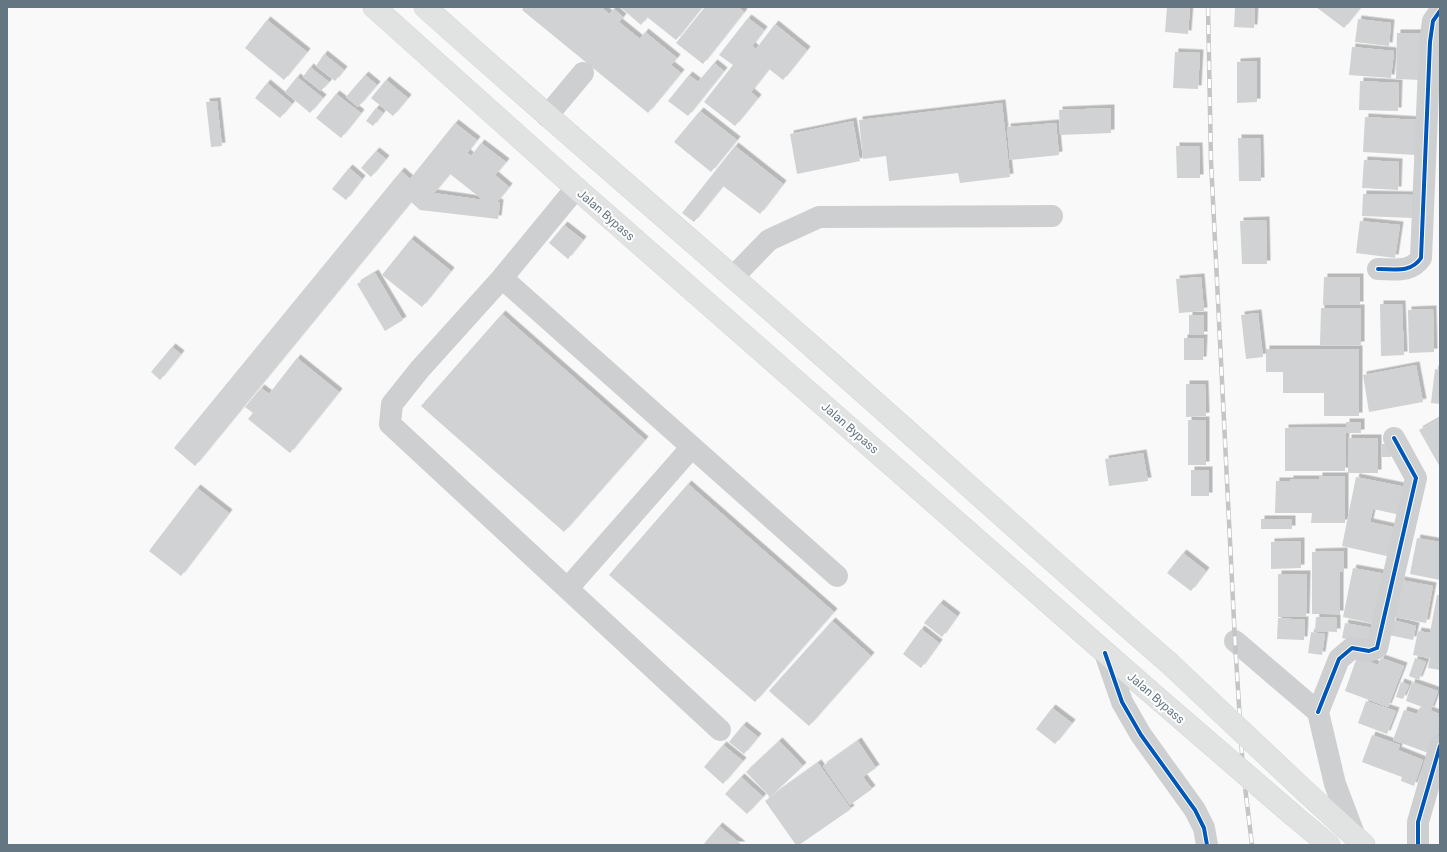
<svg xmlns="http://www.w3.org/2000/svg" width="1447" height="852" viewBox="0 0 1447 852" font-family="Roboto,sans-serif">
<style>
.building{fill:#d0d2d3;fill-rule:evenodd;filter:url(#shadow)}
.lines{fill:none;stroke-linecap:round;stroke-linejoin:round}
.highway-casing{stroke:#d5d6d6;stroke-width:23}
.minor{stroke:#cecfd0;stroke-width:22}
.highway{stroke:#e1e2e2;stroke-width:22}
.rail-casing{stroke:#c3c5c6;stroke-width:4.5}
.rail{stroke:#fff;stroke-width:3;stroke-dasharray:9;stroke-linecap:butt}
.highway-bridge-casing{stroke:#d5d6d6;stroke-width:23;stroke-linecap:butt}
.highway-bridge{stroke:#e1e2e2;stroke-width:22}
.cycleway-casing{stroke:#fff;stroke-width:6}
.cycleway{stroke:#0057b8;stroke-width:4}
.labels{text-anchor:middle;stroke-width:4;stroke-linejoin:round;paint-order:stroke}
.street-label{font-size:12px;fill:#657683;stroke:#fff}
</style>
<defs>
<filter id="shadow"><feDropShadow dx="3.5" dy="-3.5" stdDeviation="0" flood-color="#0004"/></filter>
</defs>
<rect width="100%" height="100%" fill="#f9f9f9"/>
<!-- building -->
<path class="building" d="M524 7H601L609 14 614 9 623 17 619 22 640 39 645 32 677 58 671 65 681 73 648 113 522 10Z
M620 7H702L676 40 647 17 641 25Z
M705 7H738L744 12 703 64 676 43Z
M1167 7H1190L1188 34 1165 32Z
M1235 7H1255L1254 28 1234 27Z
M1316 7H1361L1344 28Z
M748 18 764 30 752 46 756 49 775 24 807 50 783 80 769 69 751 92 758 98 735 126 704 102 733 65 719 55Z
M1358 19 1391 23 1389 46 1355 42Z
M267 20 307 52 284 80 245 48Z
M1397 33H1424L1422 80 1396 79Z
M1352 47 1394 51 1391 78 1349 75Z
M1175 52 1200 53 1198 89 1173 88Z
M324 54 344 70 335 81 316 66Z
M1257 61V102L1237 103V62Z
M714 63 724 71 688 116 668 101 689 75 698 82Z
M310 67 329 82 321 91 303 77Z
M365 75 377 85 358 107 346 97Z
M297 77 323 98 310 113 285 92Z
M386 80 408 98 393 116 371 98Z
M1360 81 1399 83 1398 111 1359 110Z
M267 83 292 104 280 118 255 98Z
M336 94 361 113 341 138 316 118Z
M217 101 222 146 211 147 206 102Z
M1002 103 1010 177 960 183 958 173 889 181 886 156 863 159 859 120Z
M376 108 383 113 373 126 366 121Z
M1111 108V133L1060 135 1059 110Z
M700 111 737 140 711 172 674 142Z
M1365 117 1418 120 1416 155 1363 152Z
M853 121 860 161 797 174 790 134Z
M455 123 477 140 467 153 471 156 481 143 506 162 495 175 509 187 497 202 500 203 498 219 420 210 411 202 195 466 174 448 401 171 410 179ZM450 174 483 200 434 193Z
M1056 123 1059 155 1010 160 1007 127Z
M1238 138H1260L1261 181H1239Z
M735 146 783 184 760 214 723 186 694 222 682 213Z
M1176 146H1199L1200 178H1177Z
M376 151 386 159 371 177 361 168Z
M1364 160 1399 162 1398 190 1362 188Z
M349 168 362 179 346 200 332 189Z
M1363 194 1414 195 1413 218 1362 216Z
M1266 220 1267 264H1242L1240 221Z
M1360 221 1400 225 1395 258 1356 253Z
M564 225 583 240 568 259 549 243Z
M411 239 451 271 422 307 382 275Z
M375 273 403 320 385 331 357 284Z
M1201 277 1204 311 1179 313 1176 279Z
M1324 277H1360V305H1323Z
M1380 304H1402L1404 355 1381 356Z
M1321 308H1361V345H1320Z
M1433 309 1434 352 1409 353 1408 310Z
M1258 313 1263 357 1246 359 1241 315Z
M502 314 645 440 564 532 421 406Z
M1189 315H1204V335H1189Z
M1184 338H1204L1203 360H1184Z
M172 347 181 354 160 380 151 372Z
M1266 349H1359V416H1324V393H1283V372H1266Z
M297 358 339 392 290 453 248 419 253 413 245 407 261 388 269 394Z
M1416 365 1423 402 1369 412 1363 375Z
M1435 369 1440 370V404L1431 403Z
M1186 384H1205L1206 416 1186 417Z
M1440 418V467L1419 430Z
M1188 420H1206V465H1188Z
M1346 422H1361V433H1346Z
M1346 427 1345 471H1285V428Z
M1348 438H1378V473H1348Z
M1382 444H1391V457H1382Z
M1143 453 1148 481 1109 486 1105 459Z
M1191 470H1209V496H1191Z
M1319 476H1345V523H1311L1312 513H1275L1276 481H1290V479H1319Z
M1356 477 1411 488 1405 516 1373 509 1370 522 1397 528 1391 557 1342 546Z
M688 484 834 612 755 702 609 575Z
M197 488 229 513 181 576 149 551Z
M1261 519H1292V529H1261Z
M1417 538 1440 542V580L1410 574Z
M1301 541V568L1271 569V542Z
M1344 551V572H1340V614H1312V552Z
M1183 553 1206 571 1191 591 1167 573Z
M1353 568 1386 574 1375 624 1343 617Z
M1278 574H1307L1306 617H1278Z
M1401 580 1433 586 1426 623 1394 617Z
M1437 595H1440V670L1428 668 1430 658 1413 655 1418 631 1430 633Z
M940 603 957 616 942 637 924 623Z
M1316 617 1337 618V632L1315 631Z
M1278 618 1305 620 1304 640 1277 639Z
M1393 620 1416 626 1413 640 1389 635Z
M832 621 871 656 809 726 769 691Z
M1345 623 1373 628 1370 643 1342 638Z
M921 629 939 643 921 668 903 654Z
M1311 632 1325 634 1322 655 1308 653Z
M1357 657 1378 665 1381 658 1404 666 1388 707 1345 691Z
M1415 658 1426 662 1419 680 1409 676Z
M1401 682 1409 685 1403 699 1396 697Z
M1412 682 1438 691 1431 710 1406 701Z
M1366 701 1396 711 1387 734 1358 723Z
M1420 707 1440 714V728L1431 754 1393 740 1404 710 1417 714Z
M1052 708 1072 723 1055 744 1036 729Z
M743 725 758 737 744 754 729 742Z
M1372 735 1400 745 1398 750 1423 760 1414 786 1401 781 1402 777 1362 762Z
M779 741 803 766 770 797 746 772Z
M858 741 876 768 863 777 872 789 850 805 823 766Z
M723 745 743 761 723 784 704 767Z
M818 763 851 809 799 845H796L765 801Z
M741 777 763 797 747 814 725 794Z
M719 826 742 845H703Z"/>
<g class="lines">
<!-- highway casing -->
<g class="highway-casing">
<path id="highway" d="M374 7 576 188 1148 690
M425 7C551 120 680 230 807 342 927 448 1047 557 1168 662
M1307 793 1364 845
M1294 816 1329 845"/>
</g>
<!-- minor -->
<path class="minor" d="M547 116 583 73
M576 188 502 278 420 369 392 404 390 424 720 730
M1378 269C1395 269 1411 273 1421 258L1430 42 1433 21 1440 11
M733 277 769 240 819 217 1052 216
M502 278 837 576
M568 588 691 448
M1235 641 1318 712 1335 784 1355 837
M1105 653 1122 702 1141 735 1195 810 1204 828 1207 845
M1318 712 1339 659 1352 648 1369 651 1377 648 1416 478 1394 438
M1418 845V822L1440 746"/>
<!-- highway -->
<use href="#highway" class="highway"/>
<!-- rail casing -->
<g class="rail-casing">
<path id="rail" d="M1208 7 1211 161 1235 641 1243 770 1252 845"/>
</g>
<!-- rail -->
<use href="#rail" class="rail"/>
<!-- highway-bridge casing -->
<g class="highway-bridge-casing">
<path id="highway-bridge" d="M1168 662 1307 793
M1148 690 1294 816"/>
</g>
<!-- highway-bridge -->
<use href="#highway-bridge" class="highway-bridge"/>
<!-- cycleway casing -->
<g class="cycleway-casing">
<path id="cycleway" d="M1378 269C1395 269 1411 273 1421 258L1430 42 1433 21 1440 11
M1105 653 1122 702 1141 735 1195 810 1204 828 1207 845
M1318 712 1339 659 1352 648 1369 651 1377 648 1416 478 1394 438
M1418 845V822L1440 746"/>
</g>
<!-- cycleway -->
<use href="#cycleway" class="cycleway"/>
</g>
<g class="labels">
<!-- street labels -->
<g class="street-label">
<text transform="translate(606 215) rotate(41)" y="4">Jalan Bypass</text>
<text transform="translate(850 428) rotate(41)" y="4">Jalan Bypass</text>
<text transform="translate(1156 698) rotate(41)" y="4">Jalan Bypass</text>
</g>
</g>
<!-- border -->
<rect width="1447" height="852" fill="none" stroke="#657683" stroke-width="16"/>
</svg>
